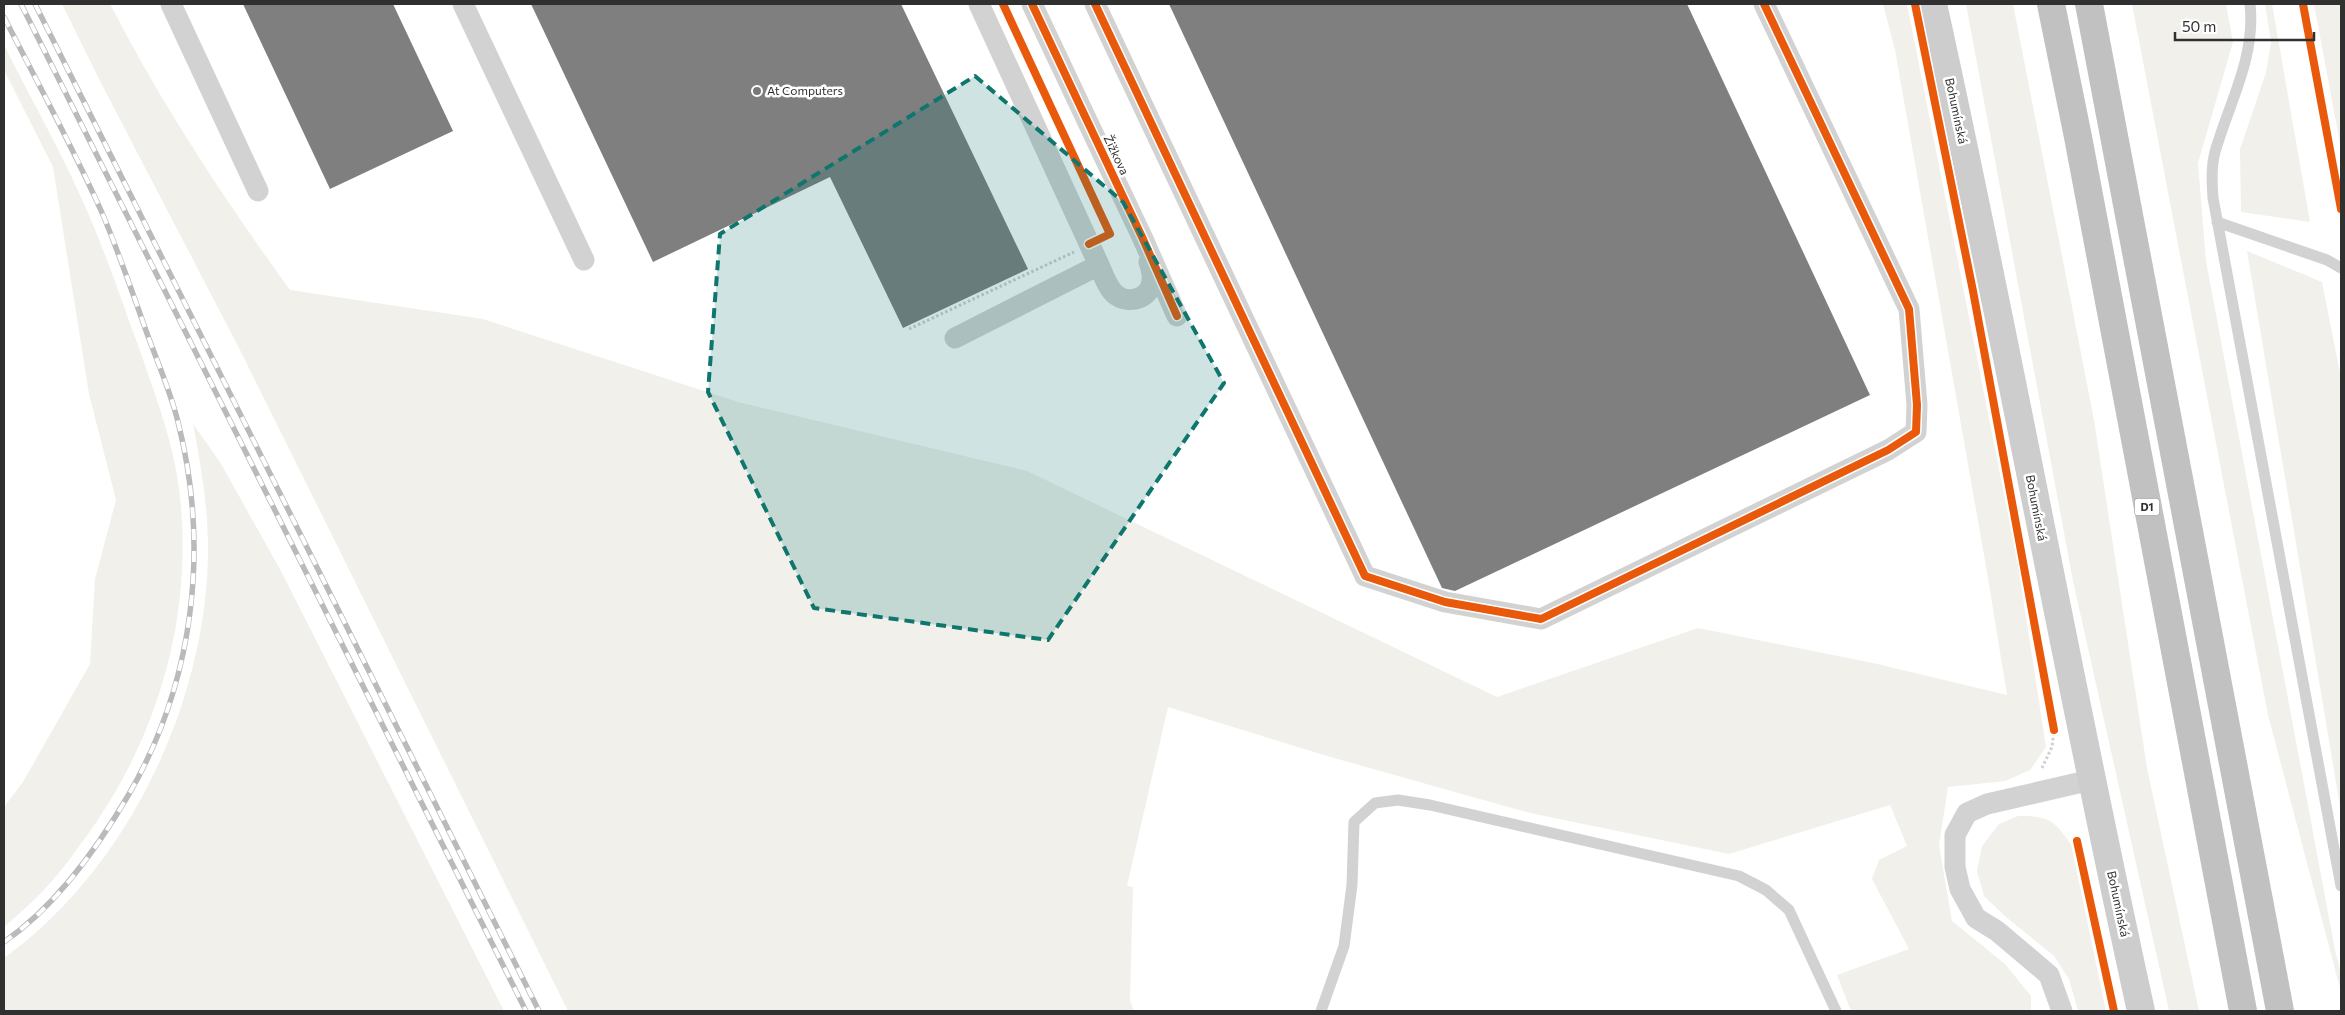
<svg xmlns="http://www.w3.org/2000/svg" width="2345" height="1015" viewBox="0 0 2345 1015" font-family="Commissioner,sans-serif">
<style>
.green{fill:#f1f0eb}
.building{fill:#7f7f7f}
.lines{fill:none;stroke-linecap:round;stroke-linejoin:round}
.path{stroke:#d0d0d0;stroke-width:3;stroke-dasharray:2.5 2.5;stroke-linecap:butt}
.lane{stroke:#d2d2d2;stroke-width:11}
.street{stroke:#d2d2d2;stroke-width:21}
.secondary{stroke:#cdcdcd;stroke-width:28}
.highway{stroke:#c1c1c1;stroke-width:28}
.rail-casing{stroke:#bababa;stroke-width:5.5}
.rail{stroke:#fff;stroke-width:4;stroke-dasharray:11;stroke-linecap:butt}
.cycleway-casing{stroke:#fff;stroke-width:11}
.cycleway{stroke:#e8590c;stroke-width:8}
.marked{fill:#0f766e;fill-opacity:0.2;stroke:#0f766e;stroke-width:4;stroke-dasharray:10 6;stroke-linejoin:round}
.poi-dot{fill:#787878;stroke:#fff;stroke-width:2}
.labels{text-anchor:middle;stroke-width:5;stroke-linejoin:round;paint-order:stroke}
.shield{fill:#fff;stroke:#6e6e6e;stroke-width:1}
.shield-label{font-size:11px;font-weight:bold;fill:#303030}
.poi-label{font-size:12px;fill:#303030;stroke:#fff;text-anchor:start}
.street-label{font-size:12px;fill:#303030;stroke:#fff}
</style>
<rect width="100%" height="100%" fill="#fff"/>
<!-- green -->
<path class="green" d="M62 4H110C161 103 224 199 290 290L483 319 738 402 1027 471 1497 697 1698 628 1873 663 2007 695 1987 572 1895 50 1883 4H1907L2018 565 2046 747 2030 770 2005 781 1948 787 1939 845 1952 921 2005 964 2031 996V1011H1851L1837 975 1909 949 1872 879 1879 860 1907 846 1890 805 1729 854 1530 813 1327 756 1168 707 1127 886 1133 887 1130 1000 1134 1011H568L240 350 101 83Z
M1966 4H2013L2094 420 2147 768 2199 1011H2169L2073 581Z
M2132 4H2226L2233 42 2198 163 2206 261 2335 950 2341 973V992L2268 715Z
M2265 4H2272L2310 222 2241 212 2240 149 2266 73 2271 42Z
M2314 4H2341V149Z
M4 45C33 103 66 160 91 220 109 262 123 305 139 348 157 400 177 451 181 507 191 628 154 745 83 841 70 859 56 878 40 894 28 906 16 916 4 927V807L23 782 90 664 95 579 116 500 89 394 53 167 4 70Z
M2247 251 2322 282 2341 378V812Z
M193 424 220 462 282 573 504 1011H4V958C128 869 208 700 208 548 208 506 201 466 193 424Z
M2018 816C2049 816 2053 819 2071 844L2106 1011H2078L2069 979 2054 956 2006 917 1984 896 1977 871 1982 846 1999 824Z"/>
<!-- building -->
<path class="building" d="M243 4H393L453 131 330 189Z
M531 4H901L1028 269 903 328 830 177 653 262Z
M1169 4H1687L1870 395 1455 591 1442 588Z"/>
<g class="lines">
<!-- path -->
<path class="path" d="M909 329 1074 252
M2042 768 2052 747 2054 730"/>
<!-- lane -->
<path class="lane" d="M2250 4C2256 57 2229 103 2215 152 2211 167 2212 183 2213 198L2341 886
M2217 222 2327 260 2341 268
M1321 1011 1344 946 1352 885 1354 822 1375 803 1398 800 1430 805 1739 876 1766 890 1789 910 1836 1011"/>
<!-- street -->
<path class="street" d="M171 4 258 191
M463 4 584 260
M1032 4 1143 239 1177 316
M1095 4 1365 576 1445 602 1541 619 1888 450 1916 432 1917 405 1909 309 1764 4
M1099 265C1103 274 1108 289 1116 295 1130 305 1150 298 1152 281 1153 275 1151 268 1149 262
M955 338 1099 265 979 4
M2062 1011 2049 975 1997 931 1976 918 1960 889 1955 867V835L1967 813 1987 804 2091 780"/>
<!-- secondary -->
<path class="secondary" d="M1933 4C2007 338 2067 676 2141 1011"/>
<!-- highway -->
<path class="highway" d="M2051 4 2078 137 2243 1011
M2089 4 2280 1011"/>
<!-- rail casing -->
<g class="rail-casing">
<path id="rail" d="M21 4 526 1011
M35 4 539 1011
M4 17C37 82 73 147 103 215 118 251 131 288 144 325 155 357 170 389 178 422 210 548 194 682 129 794 97 849 56 906 4 942"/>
</g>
<!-- rail -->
<use href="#rail" class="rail"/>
<!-- cycleway casing -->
<g class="cycleway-casing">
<path id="cycleway" d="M1003 4 1110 234 1089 244
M1032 4 1143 239 1177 316
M1095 4 1365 576 1445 602 1541 619 1888 450 1916 432 1917 405 1909 309 1764 4
M1915 4 1973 291 2054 730
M2303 4 2341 209
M2077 841 2114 1011"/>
</g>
<!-- cycleway -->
<use href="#cycleway" class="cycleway"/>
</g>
<!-- marked area -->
<path class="marked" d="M975 76 1123 202 1224 383 1048 640 814 608 708 392 720 234Z"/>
<!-- markers -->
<circle class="poi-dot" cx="757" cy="91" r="5"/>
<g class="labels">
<!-- shield labels -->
<rect class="shield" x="2134.5" y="498.5" width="25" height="17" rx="4"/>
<g class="shield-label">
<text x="2147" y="511">D1</text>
</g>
<!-- poi labels -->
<g class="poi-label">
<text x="767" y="95">At Computers</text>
</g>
<!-- street labels -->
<g class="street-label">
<text transform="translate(1956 111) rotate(78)" y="4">Bohumínská</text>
<text transform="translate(1116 155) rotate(65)" y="4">Žižkova</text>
<text transform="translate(2036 508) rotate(79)" y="4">Bohumínská</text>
<text transform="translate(2118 904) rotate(78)" y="4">Bohumínská</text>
</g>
</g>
<!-- border -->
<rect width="2345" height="1015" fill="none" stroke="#303030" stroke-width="10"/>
<!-- scale -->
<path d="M2175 32v8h139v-8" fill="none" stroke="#303030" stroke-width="2.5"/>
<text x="2182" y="32" font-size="15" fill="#303030" stroke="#ffffff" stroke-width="4" paint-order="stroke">50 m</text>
</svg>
